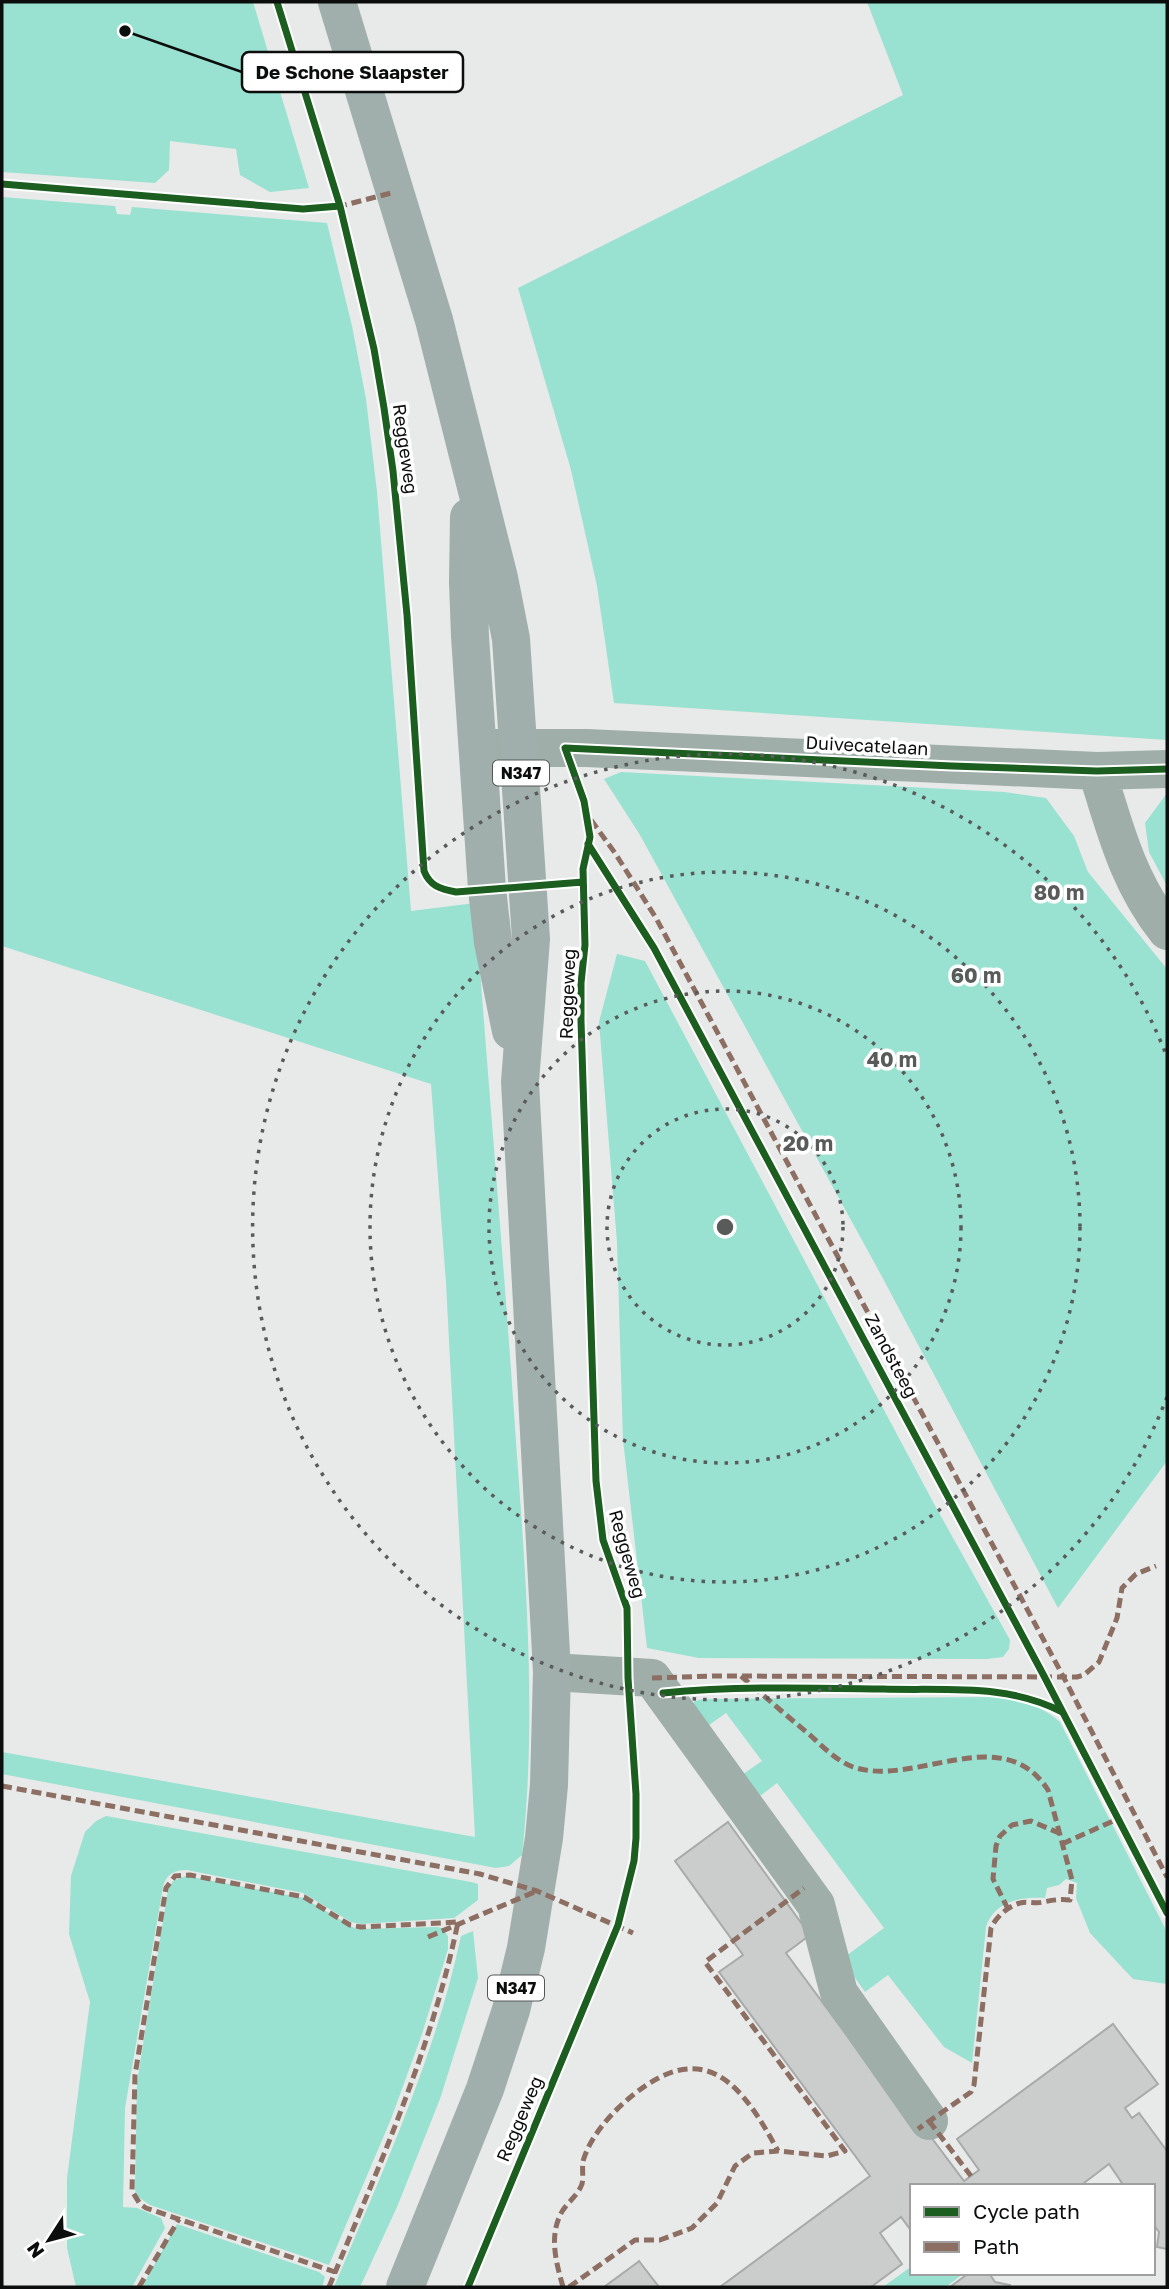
<svg xmlns="http://www.w3.org/2000/svg" width="1169" height="2289" viewBox="0 0 1169 2289" font-family="'Golos Text',sans-serif">
<style>
.green{fill:#99e1d0}
.building{fill:#cacdcc;stroke:#a8aaa9;stroke-width:2}
.lines{fill:none;stroke-linecap:round;stroke-linejoin:round}
.street{stroke:#9faea9;stroke-width:38}
.primary{stroke:#a0afac;stroke-width:38}
.quiet{stroke:#8d6e63;stroke-width:5;stroke-dasharray:10 5;stroke-linecap:butt}
.cycleway-casing{stroke:#fff;stroke-width:11}
.cycleway{stroke:#1b5e20;stroke-width:7}
.ring{fill:none;stroke:#595b5a;stroke-width:3.5;stroke-dasharray:3.5 7}
.labels{text-anchor:middle;stroke-width:7;stroke-linejoin:round;paint-order:stroke}
.shield{fill:#fff;stroke:#555656;stroke-width:2}
.shield-label{font-size:16px;font-weight:bold;fill:#0c0e0d}
.street-label{font-size:18px;fill:#0c0e0d;stroke:#fff}
.centre{fill:#595b5a;stroke:#fff;stroke-width:3.5}
.ring-label{font-size:21px;text-anchor:middle;font-weight:bold;fill:#595b5a;stroke:#fff;stroke-width:7;stroke-linejoin:round;paint-order:stroke}
.leader{fill:none;stroke:#0c0e0d;stroke-width:2.5}
.callout-dot{fill:#0c0e0d;stroke:#fff;stroke-width:2.5}
.callout{fill:#fff;stroke:#0c0e0d;stroke-width:2.5}
.callout-label{font-size:19px;text-anchor:middle;font-weight:bold;fill:#0c0e0d}
</style>
<rect width="100%" height="100%" fill="#e7eae9"/>
<!-- green -->
<path class="green" d="M2 2H253L309 188 270 192 240 175 236 149 170 141 169 170 155 183 2 172Z
M867 2H1167V740L614 703 597 586 571 470 518 288 903 95Z
M2 197 115 206 117 214 130 215 132 207 327 223 352 326 366 399 377 492 411 911 475 903C488 1082 504 1262 516 1442 526 1580 537 1717 522 1855L509 1866 496 1868 2 1774V1752L475 1837 446 1283 431 1084 2 946Z
M621 772 1004 792 1046 798 1074 836 1088 872 1167 969V1461L1058 1608 880 1273 640 835 604 779Z
M1167 793V886L1149 852 1145 823Z
M617 954 645 961 933 1502 1010 1640 1009 1649 1003 1657 987 1659 699 1658 647 1648 623 1440 617 1242 599 1022Z
M1003 1697C1024 1702 1043 1706 1060 1722L1167 1932V1984L1133 1979 1090 1933 1076 1898 1077 1883 1066 1879 1059 1885 1047 1888 1045 1898C1021 1897 995 1900 986 1927L972 2063 944 2047 888 1975 865 1992 851 1972 846 1956 884 1928 777 1783 755 1800 739 1777 762 1761 726 1713 702 1730 692 1704 695 1701 703 1699Z
M106 1816 471 1882 478 1884V1900L454 1918 361 1924 351 1922 303 1893 187 1870C174 1870 166 1874 163 1887L125 2108 123 2207 137 2208 161 2218 165 2228 132 2287H76L67 2248V2178L90 2002 69 1934 71 1876 85 1832 96 1821Z
M186 1876 304 1898 356 1929 437 1927 442 1928 448 1936V1949L422 2034 391 2119 329 2265 150 2205 138 2197 135 2190 137 2082 168 1890 173 1881Z
M473 1931 478 1978 440 2099 397 2207 360 2287H334C382 2172 435 2058 461 1936Z
M177 2224 319 2272 325 2277 322 2287H142Z
M912 2266V2273H964L946 2287H883Z"/>
<!-- building -->
<path class="building" d="M728 1822 810 1935 786 1953 922 2137 928 2133 964 2181 979 2170 957 2139 1113 2024 1158 2084 1125 2108 1132 2118 1139 2113 1167 2151V2249L1157 2247 1159 2232 1153 2224V2186H1124L1109 2164 1080 2186H912V2232L901 2217 880 2233 902 2264 871 2287H720L870 2176 719 1972 743 1955 675 1861Z
M639 2261 659 2287H604L638 2262Z
M969 2273H989L995 2282 1010 2285V2287H950Z"/>
<g class="lines">
<!-- street -->
<path class="street" d="M484 748H586L1097 771 1167 769
M1097 771C1115 829 1128 882 1167 931
M552 1672 652 1678 816 1905 839 1993 929 2121"/>
<!-- primary -->
<path class="primary" d="M337 2 434 320 499 578 511 639 531 939 520 1082 552 1672 549 1785 544 1838 526 1948 511 2010 485 2089 405 2287
M469 517 468 582 470 636 487 889 493 942 511 1031"/>
<!-- quiet -->
<path class="quiet" d="M337 207 395 192
M591 820 615 853 656 918 1063 1676 1167 1877
M741 1676C764 1696 787 1716 810 1735 823 1747 837 1761 853 1767 915 1788 1002 1719 1048 1790L1072 1880 1070 1900C1059 1899 1053 1900 1043 1902 1036 1904 1027 1901 1020 1903 1008 1906 996 1917 991 1928L974 2085 971 2092 918 2129
M652 1678 714 1676 1077 1677 1084 1675 1099 1662 1117 1618 1122 1588 1136 1574 1156 1566
M2 1786 480 1874 537 1891 633 1933
M1062 1844 1122 1817
M1008 1909 993 1879 996 1846 1000 1836 1012 1825 1031 1821 1059 1833
M428 1937 537 1891
M929 2121 971 2176
M139 2287 179 2219
M329 2287C378 2168 432 2049 458 1922L361 1927 350 1925 304 1897 190 1875 175 1876 166 1888 135 2075 132 2191 140 2204 146 2208 335 2272
M563 2287C556 2262 548 2234 563 2210 569 2201 578 2195 582 2184 584 2175 581 2167 584 2158 592 2134 613 2111 633 2095 706 2036 743 2086 778 2151
M569 2287 635 2240H660L692 2228 717 2203 735 2166 753 2153 778 2151 827 2156 845 2151 705 1962 804 1888"/>
<!-- cycleway casing -->
<g class="cycleway-casing">
<path id="cycleway" d="M277 2 340 206 374 349 384 408 393 471 407 615 424 871C430 886 440 889 456 892L583 882
M2 184 303 209 340 206
M588 844 654 948 1044 1676 1167 1913
M663 1693C737 1686 809 1688 883 1689 943 1691 1007 1683 1062 1712
M468 2287 618 1925 634 1861 636 1838V1794L628 1678 627 1608 603 1540 596 1481 581 1021V983L585 945 583 869 590 837 584 801 565 748 952 766 1097 771 1167 769"/>
</g>
<!-- cycleway -->
<use href="#cycleway" class="cycleway"/>
</g>
<!-- distance rings -->
<g class="ring">
<circle cx="725" cy="1227" r="118"/>
<circle cx="725" cy="1227" r="236"/>
<circle cx="725" cy="1227" r="355"/>
<path d="M1167 1397A473 473 0 1 1 1167 1057"/>
</g>
<g class="labels">
<!-- shield labels -->
<g class="shield">
<rect x="493" y="760.5" width="56" height="25" rx="5"/>
<rect x="488" y="1975.5" width="56" height="25" rx="5"/>
</g>
<g class="shield-label">
<text x="521" y="779">N347</text>
<text x="516" y="1994">N347</text>
</g>
<!-- street labels -->
<g class="street-label">
<text transform="translate(405 449) rotate(82)" y="6">Reggeweg</text>
<text transform="translate(867 746) rotate(3)" y="6">Duivecatelaan</text>
<text transform="translate(568 994) rotate(-88)" y="6">Reggeweg</text>
<text transform="translate(891 1356) rotate(62)" y="6">Zandsteeg</text>
<text transform="translate(627 1554) rotate(74)" y="6">Reggeweg</text>
<text transform="translate(520 2119) rotate(-67)" y="6">Reggeweg</text>
</g>
</g>
<circle cx="725" cy="1227" r="10" class="centre"/>
<g class="ring-label">
<text x="1059" y="900">80 m</text>
<text x="976" y="983">60 m</text>
<text x="892" y="1067">40 m</text>
<text x="808" y="1151">20 m</text>
</g>
<!-- callouts -->
<path class="leader" d="M125 31L242 72"/>
<circle class="callout-dot" cx="125" cy="31" r="7"/>
<rect class="callout" x="242" y="52" width="221" height="40" rx="7"/>
<g class="callout-label">
<text x="352" y="79">De Schone Slaapster</text>
</g>
<!-- border -->
<rect width="1169" height="2289" fill="none" stroke="#0c0e0d" stroke-width="7"/>
<!-- legend -->
<rect x="910" y="2184" width="245" height="91" fill="#ffffff" stroke="#9e9f9e" stroke-width="2"/>
<rect x="924" y="2207" width="35" height="10" fill="#1b5e20" stroke="#9e9f9e" stroke-width="2"/>
<text x="973" y="2219" font-size="21" fill="#0c0e0d">Cycle path</text>
<rect x="924" y="2242" width="35" height="10" fill="#8d6e63" stroke="#9e9f9e" stroke-width="2"/>
<text x="973" y="2254" font-size="21" fill="#0c0e0d">Path</text>
<!-- north arrow -->
<g transform="translate(49 2240) rotate(234)" stroke="#ffffff" stroke-width="5" paint-order="stroke">
<path d="M0-5L12 26L0 18L-12 26Z" fill="#0c0e0d"/>
<text y="-10" font-size="19" font-weight="bold" text-anchor="middle" fill="#0c0e0d">N</text>
</g>
</svg>
